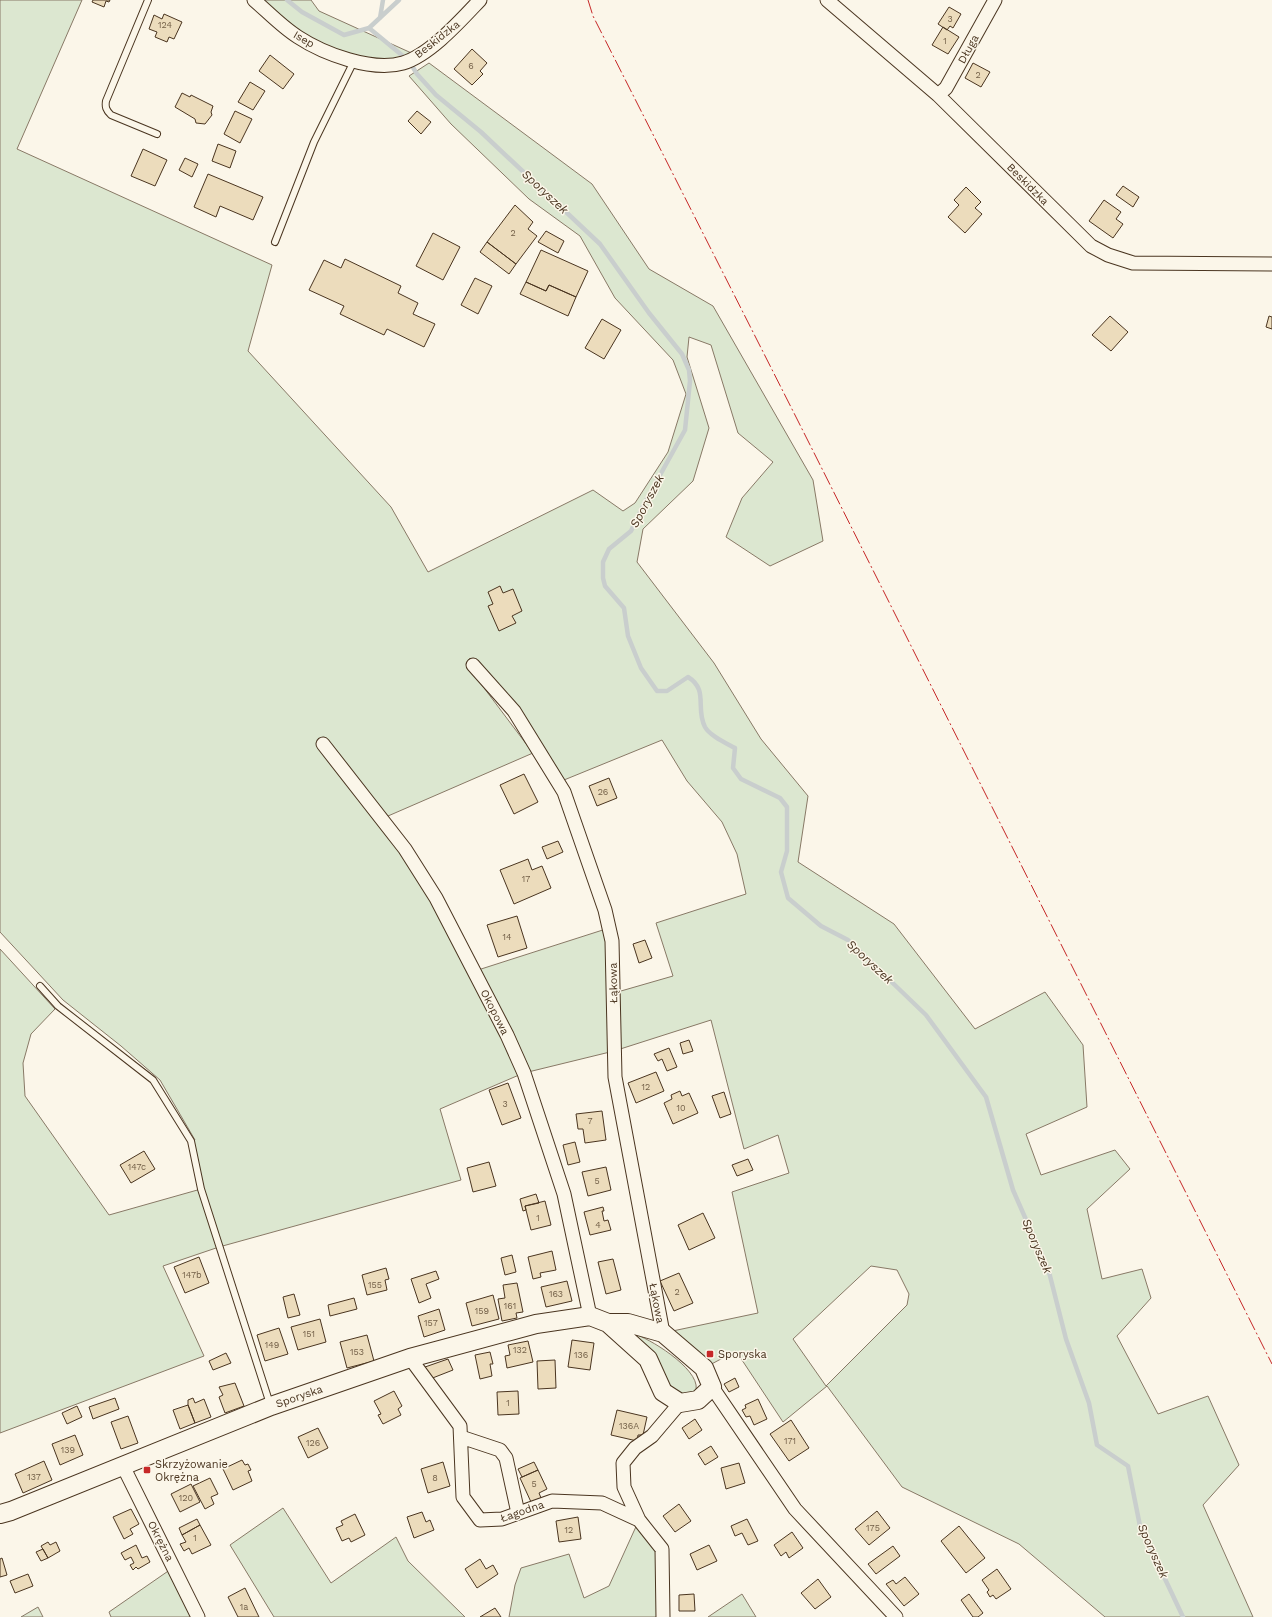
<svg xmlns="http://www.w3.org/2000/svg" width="1272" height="1617" viewBox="0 0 1272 1617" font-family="'Work Sans',sans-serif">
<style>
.green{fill:#dce7d0;stroke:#887966;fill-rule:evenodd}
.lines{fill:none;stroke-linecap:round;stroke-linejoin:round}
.stream{stroke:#c9cecd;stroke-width:4.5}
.building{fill:#ecdcbc;stroke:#4a3520}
.lane-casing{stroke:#4a3520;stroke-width:8}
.street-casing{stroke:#4a3520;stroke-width:15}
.secondary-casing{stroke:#4a3520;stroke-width:20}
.lane{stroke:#fbf6e9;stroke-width:6}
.street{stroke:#fbf6e9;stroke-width:13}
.secondary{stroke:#fbf6e9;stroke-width:18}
.power{stroke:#c62828;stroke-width:1;stroke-dasharray:14 3 2 3;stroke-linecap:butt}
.poi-dot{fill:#c62828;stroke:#fbf6e9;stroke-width:1.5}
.labels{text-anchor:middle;stroke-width:3;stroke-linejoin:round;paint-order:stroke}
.number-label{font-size:9px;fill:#725f47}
.street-label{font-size:11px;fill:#4a3520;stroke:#fbf6e9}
.poi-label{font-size:11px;fill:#4a3520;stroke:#fbf6e9;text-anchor:start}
.water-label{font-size:12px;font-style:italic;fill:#4a3520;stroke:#fbf6e9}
</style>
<rect width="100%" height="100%" fill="#fbf6e9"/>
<!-- green -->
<path class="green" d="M0 0H82L17 149 272 265 248 351 391 507 428 572 593 490 623 511 635 503 668 452 686 394 673 360 615 298 580 236 529 199 451 124 409 76 429 63 592 184 649 269 713 306 813 480 823 541 770 566 726 537 742 498 773 462 738 433 711 345 689 337 687 357 709 428 693 481 643 529 637 562 714 663 761 739 808 796 798 862 894 924 975 1029 1045 992 1083 1045 1087 1107 1026 1134 1041 1175 1115 1150 1130 1169 1087 1209 1102 1279 1142 1269 1151 1298 1117 1336 1158 1414 1208 1396 1239 1465 1203 1505 1253 1617H1105L1019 1544 902 1487 827 1386 783 1422 736 1351 704 1368 663 1333 758 1313 732 1192 789 1173 778 1135 744 1149 711 1020 614 1051 524 1073 478 970 609 928 614 993 673 976 656 923 746 894 737 854 722 822 687 781 662 740 564 780 470 658 466 664 533 753 388 816 323 744C349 780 378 815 402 852 447 922 485 999 519 1075L440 1109 461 1180 219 1247 163 1266 204 1356 0 1433V949L55 1009 31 1034 23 1063 25 1096 109 1215 201 1189 191 1141 195 1140 160 1080 121 1046 63 1000 0 932ZM871 1266 897 1270 909 1294 907 1305 826 1386 793 1339Z
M254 0H311L319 11 418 56 403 63 336 56Z
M637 1335C654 1341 705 1373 695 1393L686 1396 672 1390 634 1337Z
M283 1508 331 1583 396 1537 408 1561 465 1617H274L230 1545Z
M639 1520 662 1549 663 1617H509L515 1585 521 1568 569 1554 584 1598 609 1586Z
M174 1567 198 1617H111L109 1612Z
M742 1594 756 1617H708Z
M38 1607 43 1617H21Z"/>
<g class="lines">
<!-- stream -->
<path class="stream" d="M287 0 302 12 344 35 369 28 399 0
M380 18 383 0
M369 28 409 61 417 74 436 95 481 132 600 244 649 313 682 354 689 370 690 381 685 430 644 504 631 531 609 549 603 562V578L605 586 624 608 628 636 641 668 657 691H667L688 677C709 690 695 708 705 727 710 736 726 743 735 748L733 768 741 779 780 798 787 807V851L781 872 788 898 821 926 848 940 926 1015 986 1097 1013 1190 1049 1272 1066 1339 1089 1403 1097 1445 1128 1466 1140 1526 1183 1617"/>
</g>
<!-- building -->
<path class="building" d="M93 0H110L109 2 106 1 104 7 92 2Z
M949 7 961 14 953 28 950 26 947 30 938 24Z
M164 14 182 22 174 39 169 37 167 42 155 37 157 32 149 29 154 15 162 19Z
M943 27 959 37 948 54 932 45Z
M472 49 487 63 480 71 483 74 472 85 454 69Z
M270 55 294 74 283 89 259 71Z
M973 63 990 72 981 87 965 78Z
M250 82 265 91 253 110 238 102Z
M182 93 190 97 191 95 213 106 211 112 212 115 205 124 196 123 195 119 175 107Z
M235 111 252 119 240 143 224 134Z
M417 111 431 122 421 134 408 121Z
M218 144 236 151 230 168 212 161Z
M143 149 167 160 155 186 131 176Z
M185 158 198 164 192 177 179 170Z
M208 174 263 197 253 220 220 206 216 217 194 207Z
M1123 186 1139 197 1133 207 1116 195Z
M966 187 981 202 975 208 982 214 965 233 948 217 959 205 954 200Z
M1104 200 1121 212 1116 219 1123 224 1113 238 1089 221Z
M515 205 533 222 528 229 537 236 516 264 487 242Z
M546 231 564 241 558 253 538 242Z
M433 233 460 247 443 280 416 266Z
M487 242 516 264 509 274 480 252Z
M541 250 588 271 576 297 549 285 546 291 526 282Z
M345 259 401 286 398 293 418 303 413 314 435 324 424 347 387 329 384 335 340 314 344 306 309 290 324 260 341 268Z
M475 278 492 286 478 314 461 305Z
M526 282 546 291 549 285 576 297 568 316 520 294Z
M1110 316 1128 332 1111 351 1092 335Z
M1269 316 1272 317V329L1266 327Z
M602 319 621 330 604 359 585 348Z
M500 586 503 593 513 589 522 611 512 616 516 623 499 631 488 606 493 604 488 592Z
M524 774 538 802 514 814 500 785Z
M609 778 617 798 597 806 589 786Z
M558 841 563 852 547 859 542 847Z
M528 859 532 870 542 866 551 888 514 904 500 870Z
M517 916 527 948 498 957 487 925Z
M645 940 652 958 639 963 633 944Z
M689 1040 693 1051 683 1054 680 1043Z
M669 1048 677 1067 667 1071 662 1059 658 1061 654 1054Z
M656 1072 664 1091 636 1103 628 1083Z
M508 1083 521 1118 502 1125 489 1090Z
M680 1091 682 1096 689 1093 698 1113 673 1124 664 1103 672 1099 671 1095Z
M724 1092 731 1114 720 1118 712 1096Z
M602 1111 606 1140 585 1143 583 1129H578L576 1114Z
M575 1142 580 1162 568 1165 563 1145Z
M144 1151 155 1169 131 1183 120 1165Z
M748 1159 753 1170 737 1176 732 1165Z
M489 1162 496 1186 473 1192 467 1168Z
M606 1167 611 1190 588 1196 582 1172Z
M536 1194 539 1203 525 1206 526 1210 523 1211 520 1199Z
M545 1201 551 1225 531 1230 525 1206Z
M603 1207 604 1211H602L604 1221 608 1220 611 1230 590 1235 584 1212Z
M703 1213 715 1238 689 1250 678 1225Z
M552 1251 556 1270 540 1273 541 1277 533 1279 528 1257Z
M512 1255 516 1272 505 1275 501 1258Z
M199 1257 209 1283 185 1293 174 1267Z
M613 1259 621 1290 606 1294 598 1262Z
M386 1268 389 1279 385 1280 387 1290 367 1295 362 1275Z
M436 1271 439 1279 426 1284 431 1298 419 1303 411 1279Z
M679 1273 693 1303 674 1311 660 1281Z
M567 1281 572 1301 546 1307 541 1287Z
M517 1283 523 1312 516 1313 517 1318 502 1321 498 1299 505 1298 503 1285Z
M294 1294 300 1315 288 1318 283 1297Z
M493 1295 499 1319 472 1326 466 1303Z
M354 1298 357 1309 330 1316 328 1305Z
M439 1309 445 1330 424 1337 418 1316Z
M320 1319 326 1342 298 1350 291 1327Z
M279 1328 288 1354 265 1361 257 1335Z
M367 1335 374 1361 347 1368 340 1342Z
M572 1340 594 1343 590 1370 568 1367Z
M528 1341 533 1362 507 1368 505 1356 510 1355 508 1345Z
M490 1352 493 1364H490L492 1376 480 1379 475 1355Z
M226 1353 231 1363 213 1370 209 1361Z
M448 1359 453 1370 430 1379 425 1367Z
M555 1360 556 1388 538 1389 537 1361Z
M735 1378 739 1387 729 1392 724 1384Z
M235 1383 244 1406 225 1413 219 1397 223 1395 219 1387Z
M394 1391 402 1406 398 1409 401 1415 383 1424 378 1415 381 1414 374 1401Z
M518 1391 519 1414 498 1415 497 1392Z
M115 1398 119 1409 93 1419 89 1407Z
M193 1398 195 1403 204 1399 211 1417 195 1423 188 1405V1400Z
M758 1399 767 1419 754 1425 750 1416 746 1417 742 1410 746 1408 745 1405Z
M188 1405 195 1423 180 1429 173 1410Z
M77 1406 82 1417 67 1424 62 1413Z
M617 1410 647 1417 643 1435H638L637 1441 611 1435Z
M128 1416 138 1443 121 1449 111 1422Z
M695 1419 702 1430 689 1439 682 1428Z
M791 1420 809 1448 789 1461 770 1434Z
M318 1428 328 1448 308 1458 298 1437Z
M75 1435 83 1455 60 1465 52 1444Z
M711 1446 718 1457 705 1465 698 1454Z
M242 1460 245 1465 248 1464 251 1470 248 1471 252 1481 233 1490 223 1469Z
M44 1461 52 1480 23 1493 15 1474Z
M443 1462 450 1486 428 1493 421 1469Z
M534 1462 538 1470 522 1477 518 1469Z
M739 1463 745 1483 726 1489 721 1468Z
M538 1470 547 1489 539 1493 541 1498 531 1502 520 1478Z
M210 1478 218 1494 211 1497 214 1504 205 1509 193 1486Z
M191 1484 200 1502 180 1512 171 1494Z
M679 1504 691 1521 675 1532 663 1516Z
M131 1509 139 1524 130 1529 133 1534 124 1539 113 1517Z
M877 1511 890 1528 869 1545 855 1529Z
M422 1512 426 1522 430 1520 434 1530 414 1538 407 1517Z
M355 1514 365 1535 351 1542 349 1538 342 1541 336 1528 343 1525 341 1521Z
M578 1517 581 1539 559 1542 556 1521Z
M197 1519 200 1525 182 1535 179 1528Z
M747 1519 758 1541 748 1545 742 1533 735 1536 731 1526Z
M200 1525 211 1545 192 1554 189 1548 184 1551 180 1544 186 1542 182 1535Z
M959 1526 985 1558 966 1573 941 1541Z
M792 1532 803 1548 789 1558 786 1552 781 1556 774 1545Z
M48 1542 50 1545 56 1542 60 1551 48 1558 41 1546Z
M136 1545 142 1558 147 1556 150 1562 138 1569 136 1567 133 1570 130 1565 134 1563 131 1557 125 1560 121 1553Z
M709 1545 717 1561 697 1570 690 1554Z
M893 1546 900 1556 876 1574 868 1564Z
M43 1549 48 1558 41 1561 36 1552Z
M2 1558 7 1575 0 1577V1559Z
M480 1559 486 1569 493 1565 498 1574 477 1588 465 1569Z
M997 1569 1011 1589 996 1599 993 1595 990 1597 987 1592 989 1590 982 1580Z
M28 1574 33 1586 15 1593 10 1581Z
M905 1577 919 1594 904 1606 886 1584 893 1580 896 1584Z
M818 1579 831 1597 815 1609 801 1593Z
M245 1588 259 1617H238L228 1597Z
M694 1594 695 1611H679V1595Z
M969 1594 983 1613 978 1617H973L961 1600Z
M495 1608 501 1617H480Z"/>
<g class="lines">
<!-- lane casing -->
<g class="lane-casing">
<path id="lane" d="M148 0 106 101C105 107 106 110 111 115L157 134
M275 242 314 142 354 61
M40 986 58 1006 153 1080 191 1141 201 1189 270 1404"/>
</g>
<!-- street casing -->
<g class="street-casing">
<path id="street" d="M254 0C268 12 282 27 298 37 324 54 372 72 403 63 430 55 461 20 480 0
M827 0 938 95 1091 246 1108 255 1133 263 1272 264
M938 95 946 88 995 0
M473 665 514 711 564 792 605 910 612 941 615 1077 663 1333
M323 744 405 849 436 898 507 1035 524 1073 564 1194 590 1316
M410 1358 460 1426 463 1497 480 1520 502 1519 552 1501 602 1503 639 1520 662 1549 663 1617
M712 1387 795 1509 896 1617
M461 1437 500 1450 506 1458 518 1513
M123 1466 198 1617
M639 1520 624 1487 623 1463 635 1448 652 1436 680 1403"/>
</g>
<!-- secondary casing -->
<g class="secondary-casing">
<path id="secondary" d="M0 1514 11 1511 271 1406 410 1358 536 1324 590 1316 608 1323H628L663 1333 704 1368 712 1387 698 1400 680 1403 663 1392 648 1359 608 1323"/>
</g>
<!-- lane -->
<use href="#lane" class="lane"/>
<!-- street -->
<use href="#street" class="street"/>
<!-- secondary -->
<use href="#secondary" class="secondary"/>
<!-- power -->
<path class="power" d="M588 0 593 16 797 419 1272 1364"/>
</g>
<!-- markers -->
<g class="poi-dot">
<rect x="706" y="1350" width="8" height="8" rx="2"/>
<rect x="143" y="1466" width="8" height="8" rx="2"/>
</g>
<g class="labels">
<!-- number labels -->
<g class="number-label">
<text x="950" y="22">3</text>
<text x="165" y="28">124</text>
<text x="945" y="44">1</text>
<text x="471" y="69">6</text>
<text x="978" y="78">2</text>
<text x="513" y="236">2</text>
<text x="603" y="795">26</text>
<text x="526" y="882">17</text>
<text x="507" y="940">14</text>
<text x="646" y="1090">12</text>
<text x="505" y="1107">3</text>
<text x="681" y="1111">10</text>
<text x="590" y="1124">7</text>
<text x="137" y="1170">147c</text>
<text x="597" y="1184">5</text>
<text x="538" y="1221">1</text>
<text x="598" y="1228">4</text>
<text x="192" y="1278">147b</text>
<text x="375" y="1288">155</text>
<text x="677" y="1295">2</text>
<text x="556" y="1297">163</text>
<text x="510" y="1309">161</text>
<text x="482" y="1314">159</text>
<text x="431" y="1326">157</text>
<text x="309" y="1337">151</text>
<text x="272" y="1348">149</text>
<text x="520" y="1353">132</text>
<text x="357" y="1355">153</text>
<text x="581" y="1358">136</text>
<text x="508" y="1406">1</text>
<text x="629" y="1429">136A</text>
<text x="790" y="1444">171</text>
<text x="313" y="1446">126</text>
<text x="68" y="1453">139</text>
<text x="34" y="1480">137</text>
<text x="435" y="1481">8</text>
<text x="534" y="1487">5</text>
<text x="186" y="1501">120</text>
<text x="873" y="1531">175</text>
<text x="569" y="1533">12</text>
<text x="195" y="1541">1</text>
<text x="244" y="1610">1a</text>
</g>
<!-- street labels -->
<g class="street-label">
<text transform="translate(304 39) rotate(30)" y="4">Isep</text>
<text transform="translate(437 39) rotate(-38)" y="4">Beskidzka</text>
<text transform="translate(968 49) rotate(-61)" y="4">Długa</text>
<text transform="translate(1028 184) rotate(45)" y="4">Beskidzka</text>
<text transform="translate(613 983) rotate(-91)" y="4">Łąkowa</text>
<text transform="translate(495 1012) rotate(63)" y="4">Okopowa</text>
<text transform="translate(657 1303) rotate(79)" y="4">Łąkowa</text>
<text transform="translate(299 1396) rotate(-19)" y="4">Sporyska</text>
<text transform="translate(522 1511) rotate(-19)" y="4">Łagodna</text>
<text transform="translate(161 1541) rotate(63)" y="4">Okrężna</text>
</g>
<!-- poi labels -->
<g class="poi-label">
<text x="718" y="1358">Sporyska</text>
<text x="155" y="1468">Skrzyżowanie<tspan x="155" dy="13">Okrężna</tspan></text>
</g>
<!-- water labels -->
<g class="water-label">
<text transform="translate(545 192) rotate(43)" y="4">Sporyszek</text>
<text transform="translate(647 501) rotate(-62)" y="4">Sporyszek</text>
<text transform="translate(870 962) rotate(43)" y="4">Sporyszek</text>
<text transform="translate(1037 1246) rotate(67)" y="4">Sporyszek</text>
<text transform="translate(1153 1551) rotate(66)" y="4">Sporyszek</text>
</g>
</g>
</svg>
